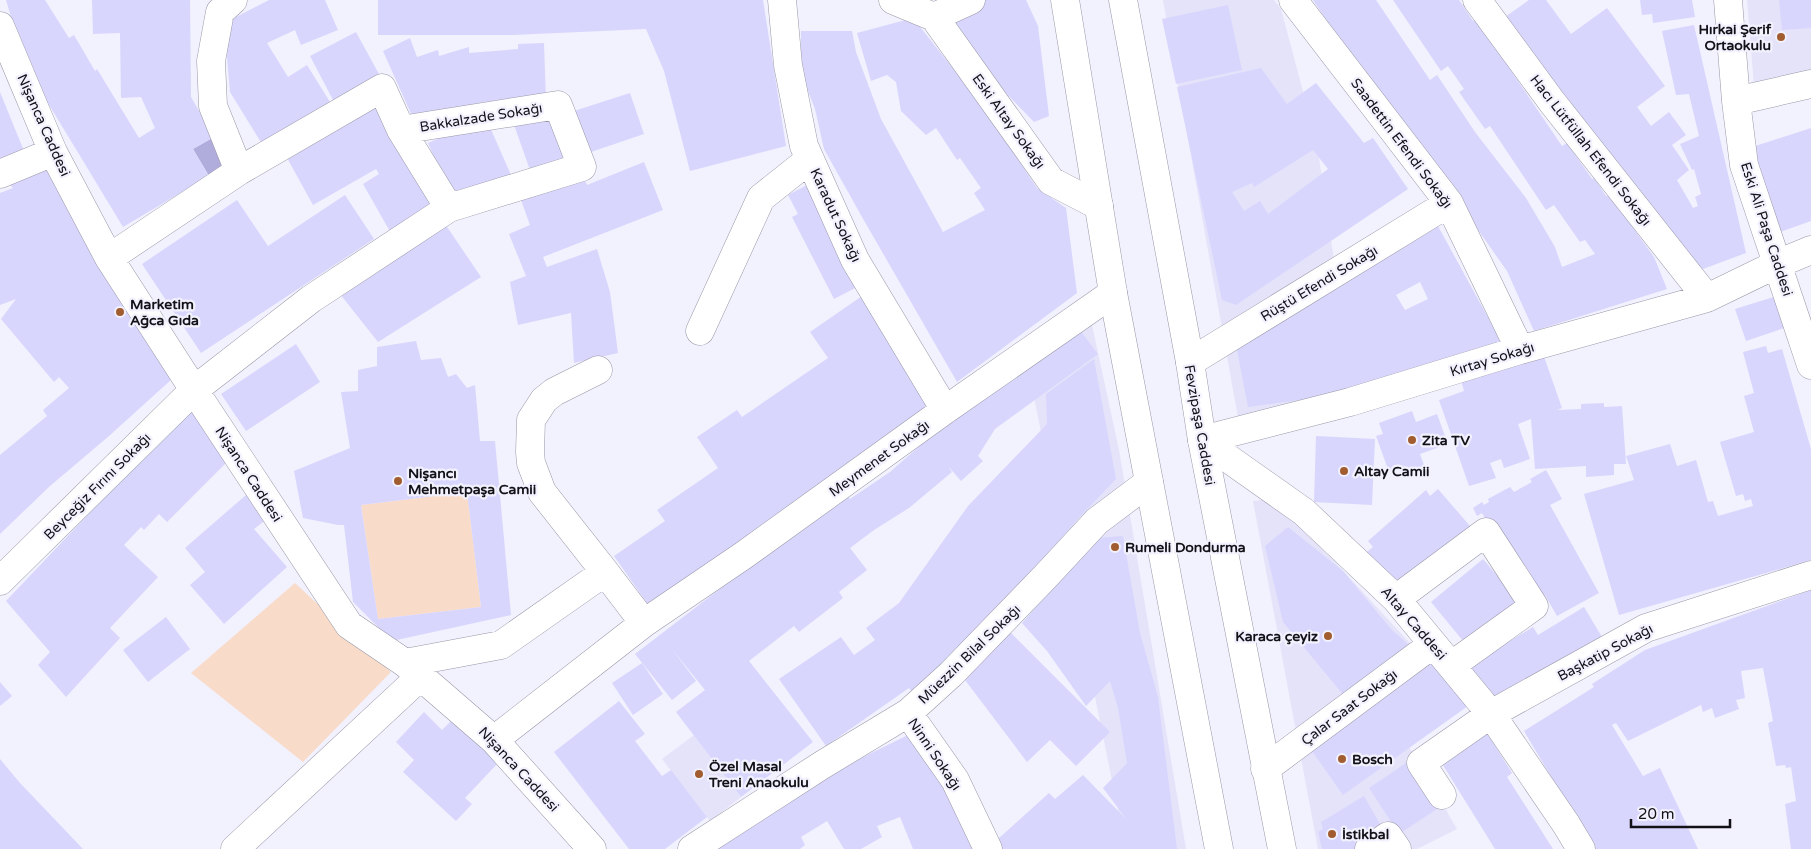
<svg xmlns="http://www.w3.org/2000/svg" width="1811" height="849" viewBox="0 0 1811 849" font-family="'Varela Round',sans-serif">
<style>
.built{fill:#e4e3fa}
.green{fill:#f9dbca}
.water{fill:#b0acdb}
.building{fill:#d8d6fd;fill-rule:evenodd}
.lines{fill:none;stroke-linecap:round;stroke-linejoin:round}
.minor-casing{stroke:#9998a7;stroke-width:29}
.major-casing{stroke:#9998a7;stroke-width:29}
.minor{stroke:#fff;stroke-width:28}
.major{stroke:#fff;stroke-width:28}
.poi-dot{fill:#a15d2f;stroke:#f2f1fe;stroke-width:2}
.labels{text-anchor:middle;stroke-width:4.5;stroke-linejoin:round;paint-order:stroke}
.poi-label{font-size:14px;font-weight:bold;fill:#121117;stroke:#f2f1fe;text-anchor:start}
.street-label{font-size:14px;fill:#121117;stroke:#f2f1fe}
</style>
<rect width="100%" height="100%" fill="#f2f1fe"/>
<!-- built -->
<path class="built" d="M1163 0H1274L1281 9 1317 144 1353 390 1239 423Z
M1747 0H1811V73L1754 85Z
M1092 325 1119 450 1186 849H1126L1029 373Z
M1270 499 1335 562 1432 667 1385 705 1457 829 1417 849H1318L1253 501Z
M694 735 741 797 710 821 662 759Z"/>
<!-- green -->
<path class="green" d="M467 492 481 607 378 619 361 505Z
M295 583 391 672 303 762 191 673Z"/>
<!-- water -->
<path class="water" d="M214 137 229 165 209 176 193 149Z"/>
<!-- building -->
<path class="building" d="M6 0H45L69 38 74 35 95 71 97 69 139 138 155 128 141 97 121 98 120 33 93 34 92 0H190L191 97 214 137 193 149 209 176 123 227 25 65Z
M269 0H325L338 30 301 45 295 30 267 43 288 77 307 65 330 102 262 144 230 92 224 23Z
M378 0H763L786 146 690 171 664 71 646 29 513 35H378Z
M985 0H1026L1038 26 1049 116 1034 122 971 57 952 14Z
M1313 0H1376L1430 80 1437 75 1475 132 1526 198 1555 247 1562 267 1595 254 1585 240 1580 242 1554 205 1546 210 1490 126 1485 129 1459 92 1464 89 1448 66 1441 71 1393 0H1459L1473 21 1476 19 1562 146 1567 143 1592 179 1594 178 1606 196H1610L1654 257 1667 289 1534 331 1507 271 1452 193 1351 57Z
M1529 0H1546L1571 34 1607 8 1665 86 1637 107 1651 126 1669 112 1686 135 1672 145 1689 170 1677 180 1693 208 1698 206 1695 197 1701 194 1694 169 1692 170 1680 144 1699 136 1689 94 1676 95 1662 31 1694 25 1746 253 1695 272 1505 17Z
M1640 0H1692L1695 17 1653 23 1652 14 1642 15Z
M1779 0H1811V28L1782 30Z
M1228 5 1242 70 1176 84 1162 19Z
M913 18 978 100 1037 188 1066 208 1077 293 957 382 862 217 824 149 815 109 801 73V31H852L856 52 881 119 943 232 985 210 974 193 981 188 960 158 957 160 936 128 926 135 901 111 896 82 887 75 871 81 857 33Z
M356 32 380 76 333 100 310 56Z
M410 38 417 57 438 50 439 56 469 47V53L518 49V44L544 43 546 101H519V97L478 103 416 125 383 51Z
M1261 68 1287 104 1316 83 1364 143 1373 138 1408 189 1236 305 1222 300 1177 87ZM1313 150 1328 169 1268 214 1260 201 1244 211 1232 192 1252 183 1254 187Z
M0 92 24 151 0 160Z
M630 93 644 134 588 153 574 111Z
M378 101 439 208 392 235 363 184 379 174 376 169 313 205 286 156Z
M561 116 575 159 531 173 512 119Z
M486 118 511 175 453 201 428 143Z
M1811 128V221L1777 233 1749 148Z
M41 161 172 379 109 436 50 486 0 534V455L47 416 43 410 69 388 59 377 54 382 1 319 16 299 0 305V193L13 188 4 179Z
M644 162 663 210 543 257 547 267 597 249 610 292 618 353 574 363 571 313 518 325 510 282 526 276 509 234 530 225 521 200 583 176 587 185Z
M809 184 861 285 834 299 792 217 798 214 788 195Z
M345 195 374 239 201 353 142 264 237 200 268 246Z
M1433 217 1502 343 1360 392 1248 407 1236 345ZM1420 282 1428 299 1405 310 1396 295Z
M441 218 481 277 378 342 336 289Z
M1783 294 1793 325 1746 341 1735 309Z
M862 296 934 408 649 606 614 556 665 521 657 510 718 468 697 437 737 410 742 417 828 358 810 332Z
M1074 322 1098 354 995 429 978 456 983 461 961 481 948 466 952 472 909 508 874 530 850 548 867 570 839 592 843 598 799 632 794 626 749 661 813 742 741 797 676 712 705 690 672 649 696 681 672 700 635 654 845 493 850 499 890 472 947 422Z
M416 341 421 360 441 358 448 377 456 374 467 388 475 385 480 441H495L511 615 392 641 353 602 344 525H338L303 518 294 471 350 448 341 392 358 391V370L377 366V347ZM467 492 481 607 378 619 361 505Z
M296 344 320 382 246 431 221 394Z
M1766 346 1768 353 1782 349 1811 449V560L1619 615 1584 494 1634 480 1626 456 1670 444 1677 466 1696 460 1708 502 1713 501 1718 516 1753 506 1751 499 1745 501 1743 494 1736 496 1720 442 1754 432 1744 396 1754 393 1743 352Z
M1541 348 1562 408 1557 410 1581 409V404L1604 403V407L1622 406 1626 464H1614V475L1586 477V466L1535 469 1531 419 1518 424 1530 459 1504 468 1501 459 1490 463 1496 478 1469 486 1439 400 1464 391 1460 377Z
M1094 359 1116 479 1076 521 1031 573 914 694 909 688 826 746 779 679 841 637 854 655 875 640 866 628 899 603 968 506 1047 424 1046 394Z
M195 402 228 461 167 522 159 514 144 530 141 527 124 545 158 577 110 628 120 638 66 697 38 665 50 652 6 601Z
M1412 411 1416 422 1437 414 1448 444 1420 454 1425 468 1408 475 1405 466 1389 472 1376 436 1383 434 1379 423Z
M1316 436 1375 439 1372 505 1314 502Z
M1546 470 1562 499 1550 505 1599 593 1557 616 1545 595 1537 599 1495 536 1482 513 1477 516 1473 508 1482 502 1484 505 1489 502 1488 499 1510 487 1514 492 1532 482 1530 479Z
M1438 489 1470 526 1396 592 1363 555 1373 547 1368 541 1426 490 1430 496Z
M246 495 267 519 254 529 287 567 224 624 190 585 205 572 185 548Z
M1288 527 1343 571 1391 629 1409 645 1345 697 1283 622 1265 546Z
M1123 536 1140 633 1158 697 1177 849H991L989 847 1049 793 1055 799 1083 775 1127 820 1103 788 1127 763 1118 708 1110 681 1086 706 1047 651 1022 623 1097 538Z
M1483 559 1521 604 1468 647 1431 602Z
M1811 590V849H1791L1785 804 1796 801 1791 767 1786 768 1785 765 1776 766 1768 723 1773 721 1763 668 1741 671 1745 698 1736 700 1739 709 1715 718 1712 708 1703 712 1701 705 1628 741 1616 723 1612 725 1643 776 1660 768 1698 849H1594L1524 731 1594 687 1592 684 1645 650Z
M1584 607 1605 642 1496 707 1470 665 1533 627 1538 635Z
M166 617 190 649 148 682 123 650Z
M1010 632 1110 732 1076 766 1050 740 1027 762 965 680Z
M1431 655 1468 706 1343 795 1307 744Z
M642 663 663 694 633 715 612 683Z
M0 682 12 696 0 706Z
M619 701 645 734 635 741 662 776 671 770 707 817 665 849H629L554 752Z
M424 712 442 730 452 720 498 763 465 798 472 804 456 821 403 772 414 760 396 742Z
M1487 733 1512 773 1507 777 1553 849H1495L1441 762Z
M910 734 953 795 976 849H913L900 817 877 826 882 837 861 849H844L827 821 801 837 805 845 800 849H706L851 763Z
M0 759 20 783 83 849H0Z
M1409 761 1440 807 1399 834 1369 788Z
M1364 796 1384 831 1355 849H1322L1318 832 1323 829 1321 822Z"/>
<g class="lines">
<!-- minor casing -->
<g class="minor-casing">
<path id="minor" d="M233 0 220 12 211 61 213 106 239 171
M782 0 788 65 804 146 855 260 945 410
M893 0 934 17 971 0
M1293 0 1449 203 1520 350
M1477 0 1552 102 1707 298
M1728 0 1736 101 1744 165 1811 365
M934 17 1051 181 1099 206
M0 26 53 152 109 258 194 390 349 625 405 663 494 740 592 849
M1736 101 1811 84
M0 174 53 152
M109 258 239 171 382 88 401 130 449 208
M700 331 761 198 810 159
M1190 362 1449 203
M598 370 554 392 544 400 531 420 530 452 531 463 542 492 605 572
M1202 440 1350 402 1520 350 1707 298 1777 264 1811 250
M1202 440 1304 512 1396 599 1491 714 1566 824 1581 849
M0 581 194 390 311 299 449 208 582 167 558 105 401 130
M1396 599 1486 532 1534 606 1452 665
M405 663 501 645 605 572 644 623
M908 713 955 780 988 849
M494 740 644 623 744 555 945 410 1113 293
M1265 769 1433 644
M1442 795 1421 763 1491 714 1646 628 1811 575
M235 849 421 676
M692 849 822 765 908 713 951 674 1044 578 1097 521 1149 482
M1369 849 1388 836 1397 849"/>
</g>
<!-- major casing -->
<g class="major-casing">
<path id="major" d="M1065 0 1113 293 1219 849
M1123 0 1190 362 1202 440 1282 849"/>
</g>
<!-- minor -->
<use href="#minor" class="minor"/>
<!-- major -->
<use href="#major" class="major"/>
</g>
<!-- markers -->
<g class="poi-dot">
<circle cx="1781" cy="37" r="5"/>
<circle cx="120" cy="312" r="5"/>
<circle cx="1412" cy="440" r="5"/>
<circle cx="1344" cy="471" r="5"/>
<circle cx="398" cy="481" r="5"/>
<circle cx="1115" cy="547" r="5"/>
<circle cx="1328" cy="636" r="5"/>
<circle cx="1342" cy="759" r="5"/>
<circle cx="699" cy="774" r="5"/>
<circle cx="1332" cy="834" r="5"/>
</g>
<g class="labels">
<!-- poi labels -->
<g class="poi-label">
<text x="1771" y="34" text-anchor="end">Hırkai Şerif<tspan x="1771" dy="16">Ortaokulu</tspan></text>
<text x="130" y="309">Marketim<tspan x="130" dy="16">Ağca Gıda</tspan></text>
<text x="1422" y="445">Zita TV</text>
<text x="1354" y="476">Altay Camii</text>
<text x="408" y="478">Nişancı<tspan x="408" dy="16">Mehmetpaşa Camii</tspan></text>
<text x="1125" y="552">Rumeli Dondurma</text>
<text x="1318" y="641" text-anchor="end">Karaca çeyiz</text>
<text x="1352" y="764">Bosch</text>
<text x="709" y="771">Özel Masal<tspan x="709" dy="16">Treni Anaokulu</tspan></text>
<text x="1342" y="839">İstikbal</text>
</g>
<!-- street labels -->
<g class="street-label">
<text transform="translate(481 117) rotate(-9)" y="5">Bakkalzade Sokağı</text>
<text transform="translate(1009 121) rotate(54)" y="5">Eski Altay Sokağı</text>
<text transform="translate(44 125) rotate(66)" y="5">Nişanca Caddesi</text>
<text transform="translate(1402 143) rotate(53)" y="5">Saadettin Efendi Sokağı</text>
<text transform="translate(1591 150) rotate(52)" y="5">Hacı Lütfüllah Efendi Sokağı</text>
<text transform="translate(836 215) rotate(65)" y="5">Karadut Sokağı</text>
<text transform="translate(1767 229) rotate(72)" y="5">Eski Ali Paşa Caddesi</text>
<text transform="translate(1319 283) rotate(-31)" y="5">Rüştü Efendi Sokağı</text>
<text transform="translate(1492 359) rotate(-17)" y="5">Kırtay Sokağı</text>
<text transform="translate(1200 425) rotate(80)" y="5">Fevzipaşa Caddesi</text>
<text transform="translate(879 458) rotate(-36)" y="5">Meymenet Sokağı</text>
<text transform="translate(249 474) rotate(57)" y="5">Nişanca Caddesi</text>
<text transform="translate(97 486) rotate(-45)" y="5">Beyceğiz Fırını Sokağı</text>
<text transform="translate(1414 623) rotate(49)" y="5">Altay Caddesi</text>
<text transform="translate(1605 652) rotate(-28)" y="5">Başkatip Sokağı</text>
<text transform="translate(969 654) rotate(-44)" y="5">Müezzin Bilal Sokağı</text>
<text transform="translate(1349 707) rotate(-37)" y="5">Çalar Saat Sokağı</text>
<text transform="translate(935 754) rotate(56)" y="5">Ninni Sokağı</text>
<text transform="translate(519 769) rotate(47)" y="5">Nişanca Caddesi</text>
</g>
</g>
<!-- scale -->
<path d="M1631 819v8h99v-8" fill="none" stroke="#121117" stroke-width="2.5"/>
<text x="1638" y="819" font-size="15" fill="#121117" stroke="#f2f1fe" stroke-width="4" paint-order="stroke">20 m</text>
</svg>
